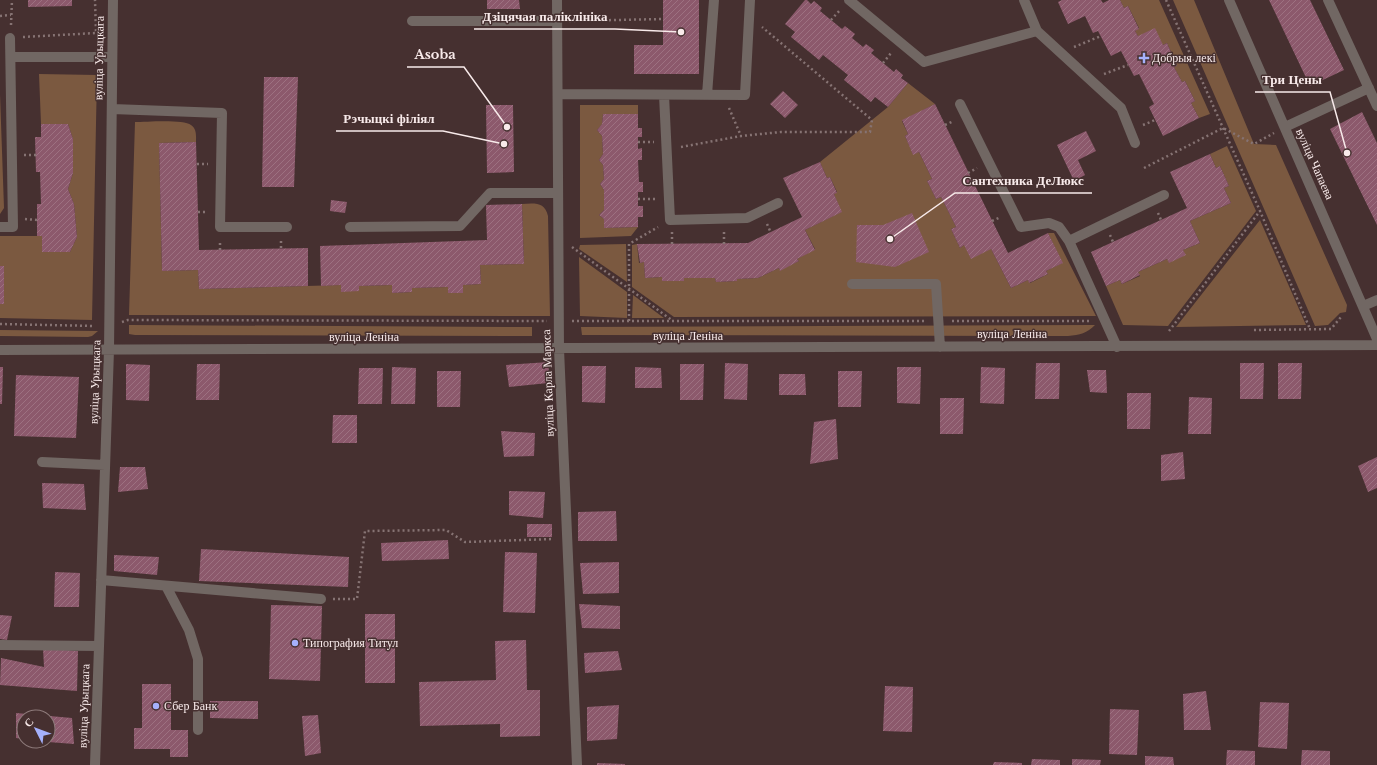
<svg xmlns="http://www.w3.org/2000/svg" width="1377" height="765" viewBox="0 0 1377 765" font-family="'Libre Baskerville',serif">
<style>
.grass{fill:#7b5940}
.building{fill:url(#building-hatch)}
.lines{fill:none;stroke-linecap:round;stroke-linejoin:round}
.path{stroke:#867373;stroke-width:2.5;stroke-dasharray:2 3;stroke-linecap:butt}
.minor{stroke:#716763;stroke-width:10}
.poi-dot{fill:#a5b1fc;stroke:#463030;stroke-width:1.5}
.labels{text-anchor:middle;stroke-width:3;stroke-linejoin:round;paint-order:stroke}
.street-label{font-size:12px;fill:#f8eaea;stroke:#463030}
.poi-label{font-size:12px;fill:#f8eaea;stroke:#463030;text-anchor:start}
.leader{fill:none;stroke:#f8eaea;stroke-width:1.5}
.callout-dot{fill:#f8eaea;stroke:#463030;stroke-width:1.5}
.callout-label{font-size:13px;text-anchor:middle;font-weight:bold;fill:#f8eaea;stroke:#463030;stroke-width:3;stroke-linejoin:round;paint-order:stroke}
</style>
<defs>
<pattern id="building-hatch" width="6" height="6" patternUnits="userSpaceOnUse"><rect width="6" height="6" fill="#8c596c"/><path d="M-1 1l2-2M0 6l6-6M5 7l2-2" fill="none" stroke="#9d7181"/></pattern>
</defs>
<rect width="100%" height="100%" fill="#463030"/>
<!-- grass -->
<path class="grass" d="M1120 0H1159L1210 114 1199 118 1191 103 1195 101 1185 81 1182 82 1174 67 1177 65 1167 43 1163 45 1138 36 1135 31 1139 28 1128 6 1124 8Z
M1173 0H1194L1254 144 1276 145 1347 305 1346 312 1340 313 1328 325 1315 326Z
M39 74 97 75 92 320 0 318V236H42L43 252H70L77 237 74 204 68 189 73 173V139L68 124H41Z
M908 83 935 104 902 121 908 134 905 136 913 154 919 152 932 179 927 181 936 199 941 197 956 227 951 229 960 248 964 245 991 249 1011 288 1028 280 1030 283 1048 274 1046 271 1062 263 1048 233H1054L1096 316 674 317 632 287V245L637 244 639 263 644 262 645 278 662 277 663 281H684V278H715L716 282 736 281 737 279 758 278 779 268 780 270 799 261 797 259 815 249 805 230 841 212 834 194 837 192 830 177 827 178 820 162 888 107Z
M0 94 4 208 0 214Z
M580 105H638V114H603L602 124 597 130 602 136 603 154 599 160 603 165 604 179 600 184 604 190V210L599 215 604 219V228L638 227 631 236 580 238Z
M135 122C146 122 184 119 191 125 197 129 196 136 196 142L159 143 162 271 198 270 199 289 341 285 359 286 392 285V293L412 292V288L448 287V293H463V285L481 284 480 265 524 264 522 204C535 203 545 202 548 216L550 316 129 315Z
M1227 146 1256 211 1168 326 1123 325 1106 286 1120 280 1122 284 1140 276 1138 272 1167 259 1169 262 1185 255 1183 250 1200 243 1190 221 1231 203 1224 188 1229 186 1220 166 1216 168 1210 154Z
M1260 220 1306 325 1176 327Z
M626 244 627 282 579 249 580 245Z
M579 257 627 292V318L580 316Z
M633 295 664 318H632Z
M129 325 532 327V336L135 335 129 334Z
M1095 325C1087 333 1080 335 1068 336L582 335 581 327Z
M0 330 98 331 92 336 88 337 0 336Z"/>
<!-- building -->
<path class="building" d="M28 0H72V6L28 7Z
M487 0H519L520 9H487Z
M663 0H699V74H634V45H663Z
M805 0H807L811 4 814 1 822 8 820 11 842 29 845 26 855 34 852 38 863 47 866 44 874 50 871 53 894 72 896 69 903 75 901 78 908 83 888 107 875 97 871 102 844 80 848 75 823 55 819 60 791 37 795 32 785 24Z
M1062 0H1101L1103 3 1109 0H1120L1124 8 1128 6 1139 29 1135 31 1138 36 1155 28 1163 45 1167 43 1177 66 1174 67 1182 82 1185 81 1195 101 1191 103 1199 118 1163 136 1149 107 1154 104 1139 74 1134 76 1121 51 1111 56 1098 31 1093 33 1085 16 1068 24 1058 2Z
M1269 0H1310L1344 70 1310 86Z
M264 77H298L294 187H262Z
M783 91 798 105 785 118 770 104Z
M935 104 1008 253 1048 233 1063 263 1046 271 1048 274 1029 283 1028 280 1011 288 991 249 971 259 964 245 960 248 951 229 956 227 941 197 936 199 927 181 932 179 919 152 913 155 905 136 908 134 902 120Z
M486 105H513L514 172 487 173Z
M1362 112 1377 143V225L1330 129Z
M603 114H638V128H642V137H638V149L642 148V160H638L639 182H643V192H638V206H643V217H638V227L604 228V219L599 215 604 210V190L600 184 604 179 603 165 599 160 603 154 602 136 597 130 602 124Z
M41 124H68L73 139V173L68 189 74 204 77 237 70 252H42V236H37V204H41L40 172H36L35 137H41Z
M1086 131 1096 151 1078 160 1085 175 1074 181 1057 145Z
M196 142 199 250 308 248V286L199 289 198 270 162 271 159 143Z
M1210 154 1216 168 1220 166 1229 186 1224 188 1231 203 1190 221 1200 243 1183 250 1186 255 1169 263 1167 259 1138 272 1140 275 1122 284 1120 280 1106 286 1091 252 1187 208 1170 172Z
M820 162 827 178 830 177 837 193 834 194 842 212 805 230 815 250 797 259 799 261 780 271 779 268 758 278 737 279V281L716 282 715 278H684V281H662V277L645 278 644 262 640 263 637 244 748 243 802 217 783 178Z
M331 200 347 202 345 213 330 211Z
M522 204 524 264 480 265 481 284 463 285V293H448V287L412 288V292L392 293V285L359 286V291L341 292V285L321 286 320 246 487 240 486 205Z
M912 213 929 252 895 267 856 262 857 225H883Z
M0 266H4V304H0Z
M549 362 548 383 509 387 506 365Z
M725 363 748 364 747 400 724 399Z
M1036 363H1060L1059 399H1035Z
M1240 363H1264L1263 399H1240Z
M1278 363H1302L1301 399H1278Z
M126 364 150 365 149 401 126 400Z
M197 364H220L219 400H196Z
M680 364H704L703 400H680Z
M582 366H606L605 403 582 402Z
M0 367H3L2 404H0Z
M392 367 416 368 415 404H391Z
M635 367 661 368 662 388H635Z
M897 367H921L920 404 897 403Z
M981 367 1005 368 1004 404 980 403Z
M359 368H383L382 404H358Z
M1087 370H1106L1107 393 1090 392Z
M437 371H461L460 407H437Z
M838 371H862L861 407H838Z
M779 374H805L806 395H779Z
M16 375 79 377 76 438 14 436Z
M1127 393H1151L1150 429H1127Z
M1189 397 1212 398 1211 434H1188Z
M940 398H964L963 434H940Z
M333 415H357V443H332Z
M836 419 838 459 810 464 814 422Z
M501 431 535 433 534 456 504 457Z
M1183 452 1185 479 1161 481V455Z
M1377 457V488L1368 492 1358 466Z
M120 467H145L148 489 118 492Z
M42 483 84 484 86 510 43 508Z
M509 491 545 492 543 518 509 515Z
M616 511 617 541H578V512Z
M527 524H552V537H527Z
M448 540 449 559 382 561 381 543Z
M201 549 349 557 348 587 199 581Z
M505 552 537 553 535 613 503 612Z
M114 555 159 557 157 575 114 571Z
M619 562V593L583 594 580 563Z
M55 572 80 573 79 607H54Z
M579 604 620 606V629L582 628Z
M271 605 322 606 320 681 269 679Z
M365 614H395V683H365Z
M0 615 12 616 7 640 0 639Z
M526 640 527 690H540V736L500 737V724L420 726 419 682 496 680 495 641Z
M43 648 78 651 77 691 0 685 1 658 44 667Z
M618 651 622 670 585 673 584 653Z
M142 684H171V730H188V757H170V749H134V728H142Z
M885 686 913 687 912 732 883 731Z
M1206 691 1211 730H1184L1183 694Z
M210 701H258V719L210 718Z
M1260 702 1289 703 1287 749 1258 747Z
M619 705 617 739 587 741V707Z
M1110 709 1139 710 1137 755 1109 754Z
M16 713 72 718 74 744 48 742V717H24V739L16 738Z
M318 715 321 753 305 756 302 716Z
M1227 750 1255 751V765H1226Z
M1302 750 1330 751V765H1301Z
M1145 756 1173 757 1174 765H1145Z
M1032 759 1060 760V765H1031Z
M1072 759 1101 760 1100 765H1072Z
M994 762 1022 763V765H993Z
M597 763 625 764V765H597Z"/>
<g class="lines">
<!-- path -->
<path class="path" d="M1166 0 1260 211 1310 329
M0 16 11 15
M831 20 840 10
M569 21 663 19
M11 25 12 0
M23 37 96 33 95 0
M1074 47 1101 36
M883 63 891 53
M1104 74 1128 65
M729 108 741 136
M945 125 954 121
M1143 125 1155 120
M638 142H654
M681 147 741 136 781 132H870L872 120 762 27
M24 155H36
M197 164H208
M1144 168 1223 128 1254 144 1274 133
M968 173 977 168
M638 199H656
M198 212H207
M1158 213 1161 220
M25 219 37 220
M992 221 1001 217
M767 224 771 233
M1110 235 1113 242
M672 244V232
M724 244V232
M572 247 673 321
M281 248V241
M220 250V240
M572 321H925
M629 321V244L658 227
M952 321H1091
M122 322 128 320 547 321
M0 324 95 326
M1254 330 1331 329 1341 317
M1169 331 1260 211
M333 599H357L365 531 446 530 465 542 554 539"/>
<!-- minor -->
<path class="minor" d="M557 0 559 349 577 765
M849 0 924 62 1037 31
M1024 0 1037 31 1121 108 1135 143
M1229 0 1377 339
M1328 0 1377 106
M412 21H557
M11 57H112
M558 94 745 95 750 0
M664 95 670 220 747 218 778 203
M707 95 714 0
M960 104 1021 227 1049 223 1059 227 1069 241
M112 109 222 113 220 227H287
M1285 127 1369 88
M0 227H13L10 38
M350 227 460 226 490 193H558
M852 284H936L940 347
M1363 306 1377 300
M1117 347 1069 241 1164 195
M0 350 1377 345
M42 462 105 465
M101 580 321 599
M166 586 189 630 198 659V730
M0 645 99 646
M95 765 109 350 113 0"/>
</g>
<!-- markers -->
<g class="poi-dot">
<path d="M1142 52h4v4h4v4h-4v4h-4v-4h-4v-4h4z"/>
<circle cx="295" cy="643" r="4"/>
<circle cx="156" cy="706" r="4"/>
</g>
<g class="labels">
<!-- street labels -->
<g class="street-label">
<text transform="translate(99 58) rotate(-89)" y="4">вуліца Урыцкага</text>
<text transform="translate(1315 164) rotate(66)" y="4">вуліца Чапаева</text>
<text x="1012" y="338">вуліца Леніна</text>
<text x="688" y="340">вуліца Леніна</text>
<text x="364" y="341">вуліца Леніна</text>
<text transform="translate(95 382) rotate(-88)" y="4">вуліца Урыцкага</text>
<text transform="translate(548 383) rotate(-92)" y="4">вуліца Карла Маркса</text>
<text transform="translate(84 706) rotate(-88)" y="4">вуліца Урыцкага</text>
</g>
<!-- poi labels -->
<g class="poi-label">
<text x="1152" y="62">Добрыя лекі</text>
<text x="303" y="647">Типография Титул</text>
<text x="164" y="710">Сбер Банк</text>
</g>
</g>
<!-- callouts -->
<path class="leader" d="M681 32L615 29H474M507 127L464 67H407M1347 153L1330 92H1255M504 144L443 131H336M890 239L955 193H1092"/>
<g class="callout-dot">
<circle cx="681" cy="32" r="4"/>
<circle cx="507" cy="127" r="4"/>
<circle cx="1347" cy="153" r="4"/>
<circle cx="504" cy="144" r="4"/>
<circle cx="890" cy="239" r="4"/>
</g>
<g class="callout-label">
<text x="545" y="21">Дзіцячая паліклініка</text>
<text x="435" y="59">Asoba</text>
<text x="1292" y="84">Три Цены</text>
<text x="389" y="123">Рэчыцкі філіял</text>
<text x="1023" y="185">Сантехника ДеЛюкс</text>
</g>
<!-- north arrow -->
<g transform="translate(36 729) rotate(312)"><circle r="19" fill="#463030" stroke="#8d7a7a"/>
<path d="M0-3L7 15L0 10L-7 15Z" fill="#a5b1fc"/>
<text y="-6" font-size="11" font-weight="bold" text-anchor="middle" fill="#f8eaea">С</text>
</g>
</svg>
